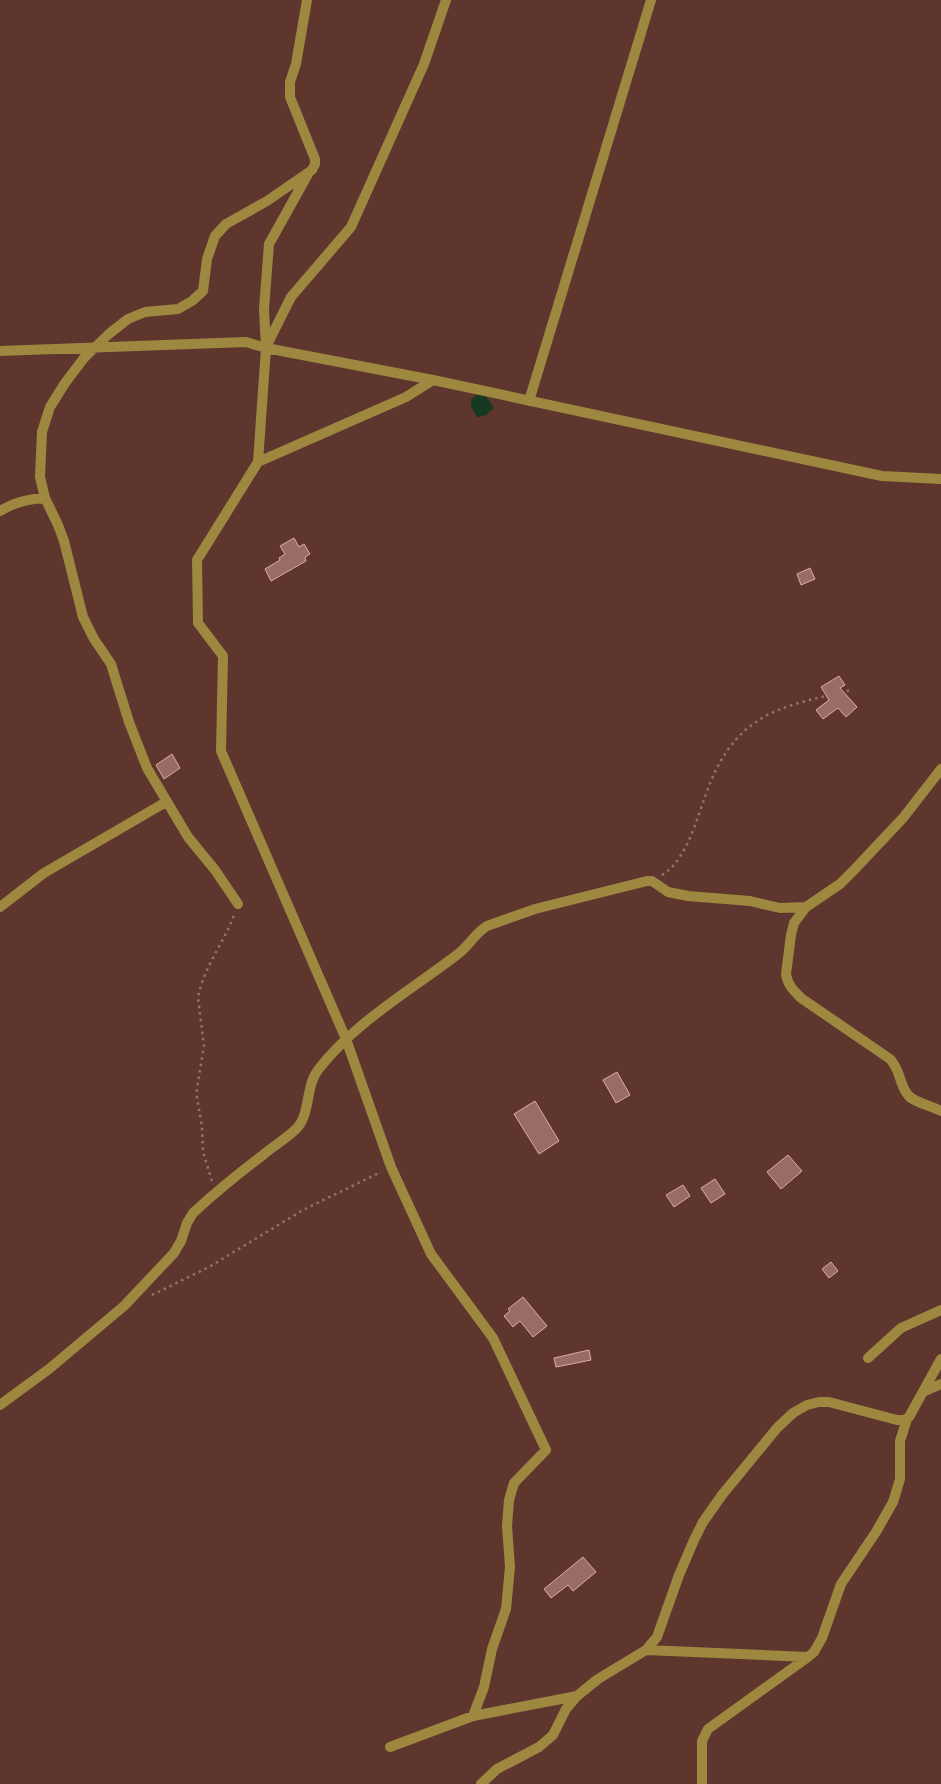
<svg xmlns="http://www.w3.org/2000/svg" width="941" height="1784" viewBox="0 0 941 1784" font-family="'PT Sans Narrow',sans-serif">
<style>
.water{fill:#153921}
.building{fill:#9a6d64;stroke:#ddaca2}
.lines{fill:none;stroke-linecap:round;stroke-linejoin:round}
.path{stroke:#94716a;stroke-width:2.5;stroke-dasharray:2.5 4;stroke-linecap:butt}
.street{stroke:#9e8840;stroke-width:10}
</style>
<rect width="100%" height="100%" fill="#5e362e"/>
<!-- water -->
<path class="water" d="M478 393H484L494 408C489 413 485 417 477 417L471 406V400Z"/>
<!-- building -->
<path class="building" d="M294 538 299 547 304 544 310 554 305 557 306 561 271 581 265 569 280 560 279 558 285 554 280 546Z
M810 568 815 579 801 585 797 574Z
M839 676 845 685 840 688 857 707 846 717 838 708 823 719 816 710 829 700 821 687Z
M172 754 180 768 164 779 156 765Z
M617 1072 630 1095 616 1103 603 1080Z
M535 1101 559 1141 539 1154 514 1114Z
M788 1155 802 1171 781 1189 767 1172Z
M715 1179 725 1194 711 1203 701 1188Z
M683 1185 690 1196 674 1207 666 1195Z
M831 1262 838 1271 829 1278 822 1269Z
M523 1297 547 1326 533 1337 520 1321 513 1327 504 1316 510 1311 508 1309Z
M589 1350 591 1360 556 1367 554 1358Z
M583 1557 596 1572 573 1591 568 1585 551 1598 544 1589Z"/>
<g class="lines">
<!-- path -->
<path class="path" d="M662 875C693 856 700 799 717 768 726 750 739 733 756 722 781 704 820 698 850 690
M212 1181 203 1152 202 1127 197 1098V1088L204 1046 198 998C203 968 224 943 234 915
M152 1295 209 1267 303 1210 381 1172"/>
<!-- street -->
<path class="street" d="M308 174 269 244 264 309 266 348 258 462 197 560 198 623 223 656 221 751 346 1039 391 1167 431 1254 493 1338 546 1450 514 1483 509 1500 507 1526 510 1567 506 1609 492 1649 484 1687 473 1716
M266 347 291 297 351 227 424 64 446 0
M0 351 246 342 266 348 433 380 882 476 941 479
M529 401 651 0
M258 462 406 397 433 380
M0 511C14 502 28 499 45 498
M941 769 903 818 854 870 840 884 806 907 794 923 791 935 786 974C787 984 794 991 801 998L890 1059C901 1070 899 1085 908 1095 913 1102 932 1106 941 1111
M238 904 215 870 188 837 147 768 129 722 111 664 94 639 83 617 64 541 58 525 45 498 40 477 42 432 50 407 65 383 84 358 110 333 128 319 145 312 178 309 192 301 203 291 207 259 215 236 226 224 267 201 312 170 315 164V159L290 97V82L296 64 307 0
M0 907 44 873 166 802
M868 1358 901 1328 941 1310
M923 1392 941 1384
M0 1405 49 1369 124 1306 174 1253 181 1241 187 1223 193 1213C215 1193 239 1173 263 1155 273 1146 286 1139 296 1129 311 1114 305 1087 318 1070 356 1021 410 991 458 954 469 946 475 933 487 926L535 909 647 881H652L668 892 688 896 750 901 780 908 806 907
M646 1650 808 1657
M390 1747 473 1716 577 1696
M481 1784 497 1769 539 1747 553 1735 566 1709 577 1696 598 1679 646 1650 657 1637 679 1575 694 1540 703 1522 722 1495 777 1428 793 1413 807 1405 819 1402H829L897 1420H904L909 1417 941 1359
M702 1784V1741L708 1729 808 1657 814 1652 822 1638 841 1584 876 1532 893 1502 900 1479V1441L907 1419"/>
</g>
</svg>
